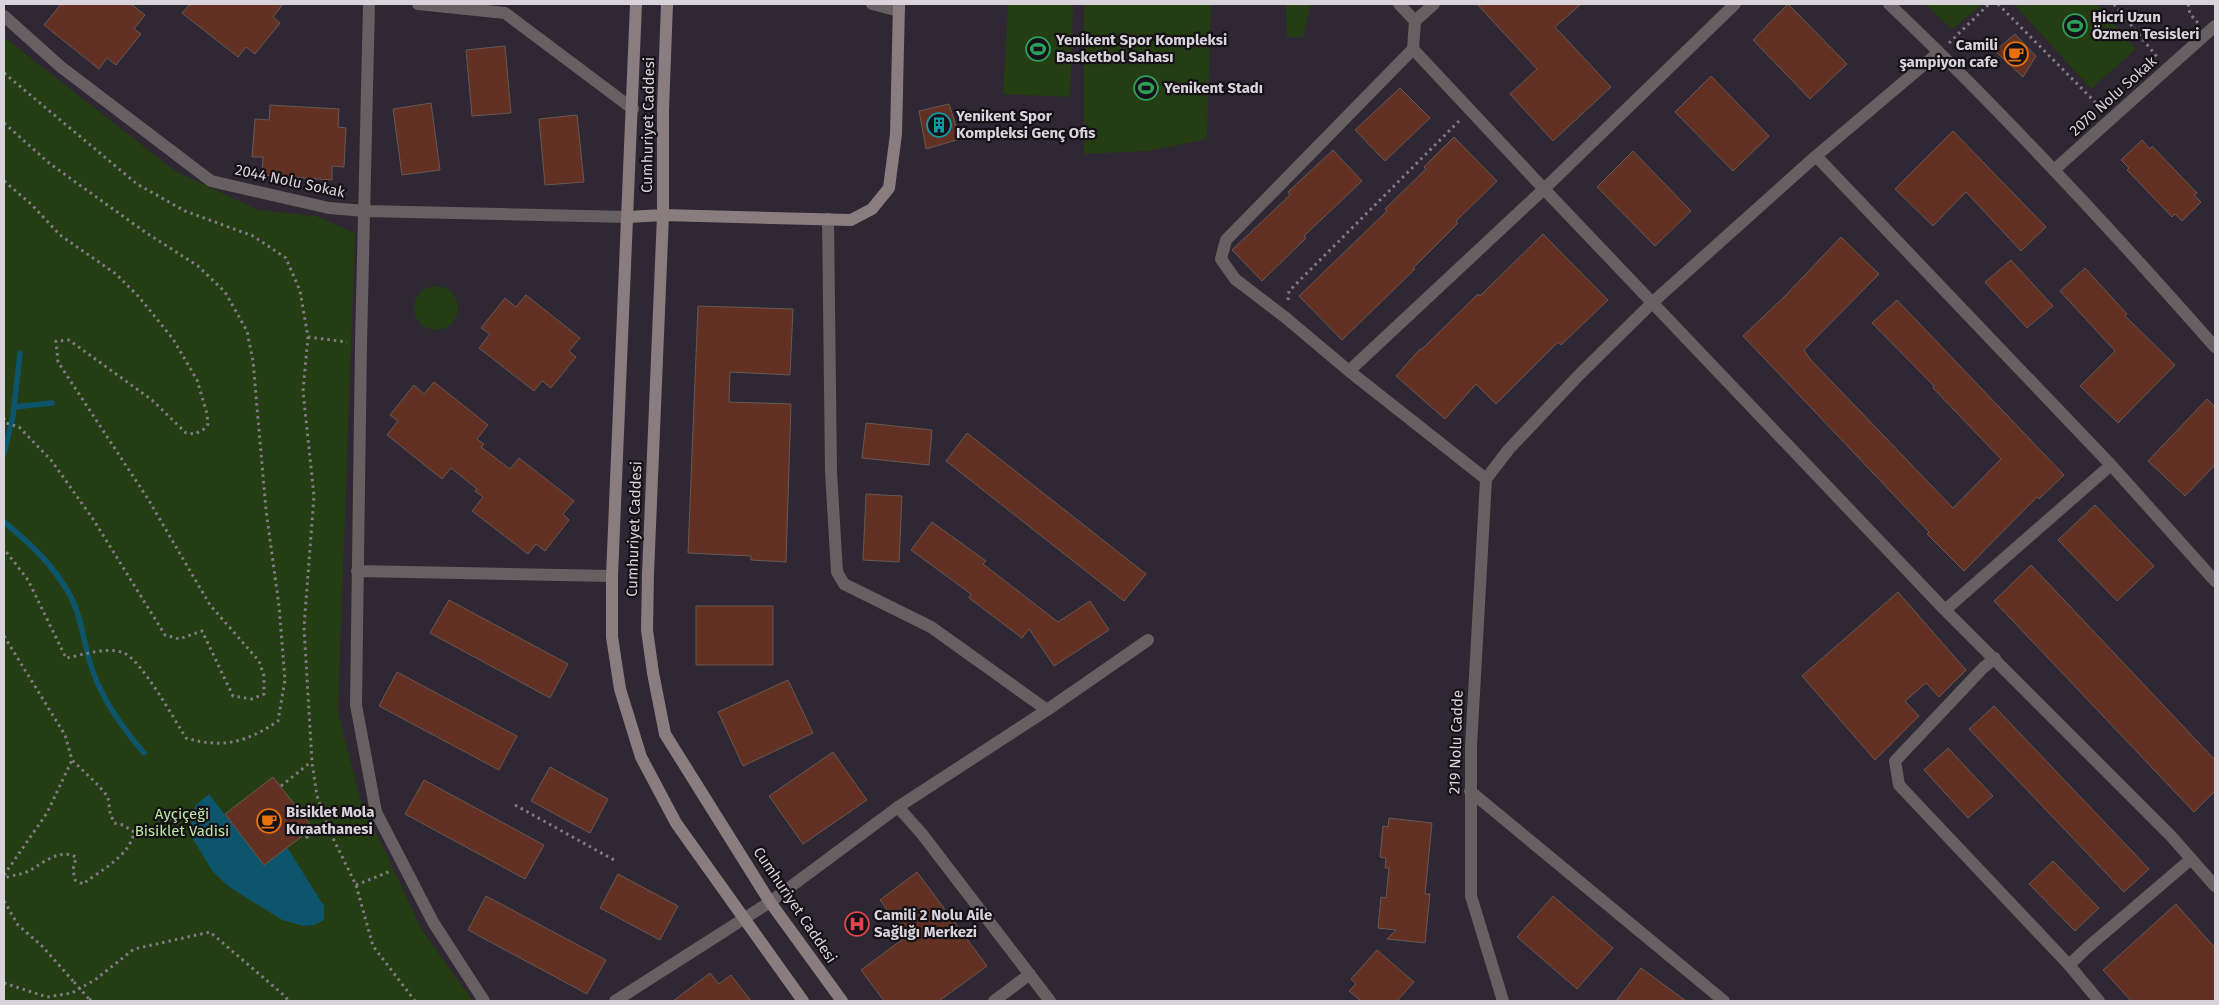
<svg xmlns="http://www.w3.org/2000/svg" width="2219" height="1005" viewBox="0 0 2219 1005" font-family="'Fira Sans',sans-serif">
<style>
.green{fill:#253d13}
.water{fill:#0d556c}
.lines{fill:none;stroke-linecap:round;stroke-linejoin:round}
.stream{stroke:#0d556c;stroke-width:5.5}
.building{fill:#623123;stroke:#685853}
.path{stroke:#817b84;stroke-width:3;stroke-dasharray:2.5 4;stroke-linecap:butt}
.street{stroke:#675f61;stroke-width:12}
.secondary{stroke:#897d7f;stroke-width:12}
.path-bridge{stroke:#817b84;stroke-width:3;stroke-dasharray:2.5 4;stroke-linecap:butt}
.labels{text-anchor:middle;stroke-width:4.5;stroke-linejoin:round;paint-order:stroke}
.poi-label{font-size:15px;font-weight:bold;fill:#d9d4db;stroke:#151217;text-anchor:start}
.street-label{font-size:15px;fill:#d9d4db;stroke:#151217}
.park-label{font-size:15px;fill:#bde8a0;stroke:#151217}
</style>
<rect width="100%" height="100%" fill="#2f2733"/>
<!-- green -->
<path class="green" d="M1008 4H1073L1070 97 1003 94Z
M1084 4H1211L1207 139 1148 151 1084 154Z
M1286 4H1311L1303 37H1287Z
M1925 4H1983L1952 29Z
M2014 4H2096L2136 49 2091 89Z
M4 37 175 171 258 210 316 216 355 233 338 712 360 798 422 930 473 1001H4Z
M414 308a22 22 0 1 1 44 0a22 22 0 1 1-44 0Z"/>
<!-- water -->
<path class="water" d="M209 794 264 865 287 847 324 906V920L314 925 304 926 282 920 228 886 213 872 191 836 192 814 196 805Z"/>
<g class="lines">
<!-- stream -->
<path class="stream" d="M14 407 52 403
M4 453 13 416 20 353
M4 522C31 544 53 565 70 595 82 618 84 645 92 669 103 701 122 727 144 753"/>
</g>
<!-- building -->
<path class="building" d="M61 4H131L145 15 134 29 141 34 116 65 107 58 99 69 44 25Z
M190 4H283L273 17 280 23 255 54 246 47 238 57 182 13Z
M1477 4H1581L1555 27 1611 87 1553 141 1510 94 1537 69Z
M1788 4 1847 64 1810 99 1753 40Z
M2015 34 2036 56 2023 77 1995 51Z
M505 46 511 113 472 116 466 50Z
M1711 76 1769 136 1733 171 1675 112Z
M1400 88 1430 118 1385 161 1355 130Z
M431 103 440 170 402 175 393 109Z
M949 104 960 139 926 149 919 111Z
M270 105 339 109 338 127 346 128 344 167 332 166V180L262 175 263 157H252L255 119 269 120Z
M577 115 584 182 545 185 539 119Z
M1953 131 2046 227 2021 251 1966 192 1933 226 1895 189Z
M1454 137 1497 181 1456 221 1458 223 1413 268 1415 269 1342 340 1299 296 1387 211 1385 209 1426 169 1424 167Z
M2142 140 2150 149 2152 146 2197 193 2194 195 2201 202 2182 221 2175 214 2172 217 2127 170 2129 168 2121 160Z
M1333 150 1362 181 1304 236 1306 238 1262 281 1232 250 1290 195 1288 192Z
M1633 151 1691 211 1655 246 1597 187Z
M1543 234 1608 300 1561 345 1558 342 1496 404 1476 384 1445 419 1396 376 1420 349 1421 350 1478 294 1480 296Z
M1841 237 1879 274 1804 350 1810 359 1953 508 2001 459 1933 388 1934 386 1872 323 1897 300 2064 475 2039 499 2037 497 1964 571 1927 534 1929 532 1743 336 1785 296Z
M2011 260 2053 306 2027 328 1985 282Z
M2085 268 2127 314 2125 316 2175 365 2118 423 2080 386 2115 351 2060 291Z
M526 295 580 338 569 351 576 357 551 388 542 381 534 391 479 348 490 334 481 328 505 298 516 307Z
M698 306 793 309 790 375 730 372 729 402 791 404 786 562 751 560V556L688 553Z
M434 382 488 425 477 439 484 444 481 447 510 469 519 458 574 501 563 514 569 520 545 551 536 544 528 554 472 511 483 497 475 491 477 489 451 468 442 479 387 435 398 421 390 415 414 385 424 394Z
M2207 399 2215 407V465L2185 496 2148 461Z
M866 423 932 430 929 465 862 458Z
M967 433 1146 574 1124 601 946 461Z
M866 494 902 496 899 562 863 560Z
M2095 505 2154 566 2117 601 2058 540Z
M932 522 986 561 983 564 1058 622 1090 601 1109 630 1054 666 1029 629 1022 638 969 598 971 594 911 550Z
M2031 565 2215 760V791L2194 812 1994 601Z
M1898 592 1966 670 1939 697 1926 683 1905 701 1919 716 1875 760 1802 676Z
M449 600 568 664 550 698 430 633Z
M696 606H773V665H696Z
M397 672 517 736 499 770 379 706Z
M788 680 813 733 743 766 718 712Z
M1994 706 2149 869 2124 892 1969 729Z
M1948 748 1993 796 1968 818 1924 770Z
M833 752 867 800 803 844 769 796Z
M550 767 608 799 590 833 531 801Z
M273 777 313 828 264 865 225 814Z
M424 780 544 845 525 879 405 814Z
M1389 818 1432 823 1425 894H1430L1425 943 1387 939 1396 930 1378 928 1381 897 1386 898 1389 868H1385L1386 858 1380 857 1383 826 1388 827Z
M2053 861 2099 908 2075 931 2029 884Z
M917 872 987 966 939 1001H884L861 970 907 936 880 900Z
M618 874 678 906 660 940 600 908Z
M486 896 606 960 587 994 468 930Z
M1553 896 1613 948 1577 989 1517 937Z
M2176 904 2215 948V1001H2131L2103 970Z
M1377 950 1414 982 1397 1001H1361L1349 991 1356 984 1351 979Z
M1641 968 1686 1001H1616Z
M710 973 719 984 731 975 751 1001H673Z"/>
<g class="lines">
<!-- path -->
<path class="path" d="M1998 4 2101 108
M2114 4 2158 58
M2188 4 2190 14 2198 23
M1949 43 1989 4
M4 73 137 184 185 211 253 236 286 258 300 291 308 337 303 391 314 496 304 627 312 762 317 796 329 830 356 885 373 946 415 1001
M4 123 49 163 145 232 198 266 225 292 247 331 253 361 266 510 279 606 285 680 278 721C247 742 223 749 186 738 174 719 142 661 124 653 107 646 83 655 66 658L28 580 4 549
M4 181 31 204 60 235 116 274 139 297 173 339 197 380 207 414 208 424 204 429 195 434 186 433 152 400 69 340 56 341 58 362 148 499 210 605 259 661 264 676V694L252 699 233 696 202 631 179 639 165 635 93 519 51 460 19 427 6 423 4 418
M1288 300 1289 291 1460 120
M308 337 347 342
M4 636 65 735 72 760 98 785 108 797 110 812 114 823 123 825 134 832C130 856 101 870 83 884L75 880 73 870 76 857C57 847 40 867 24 873 17 875 10 876 4 878
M281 786 311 762
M515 805 614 860
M306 838 326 822
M4 875 47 813 72 760
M356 885 391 871
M4 901 18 925 42 946 74 982
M4 983 47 997 72 993 96 979 134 949 210 932 286 997 288 1001
M89 999 93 1001"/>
<!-- street -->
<path class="street" d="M369 4 361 344 356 705 376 812 433 922 484 1001
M418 4 505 13 633 109
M872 4 899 11
M1399 4 1415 21 1413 49 1544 189 1349 371 1486 479
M1735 4 1544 189 1945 610 2171 836 2215 886
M1889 4C2003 112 2111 229 2215 347
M4 16 61 67 211 181 329 208 365 211 628 217
M1415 21 1434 4
M1816 156 2111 465 2215 581
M2054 170 2215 26
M828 219 831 472 837 572 844 584 931 627 1047 710
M1349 371 1286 318 1235 279 1221 259 1226 240 1413 49
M1486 479 1509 449 1580 374 1653 302 1816 156 1939 52
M1486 479 1471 747V896L1503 1001
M357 571 612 576
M1945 610 2111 465
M1995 658 1983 668 1895 761 1899 785 2069 965
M1470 791 1724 1001
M898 807 1047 710 1148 640
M615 1001 770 902 898 807 922 834 1050 1001
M994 1001 1030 974
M2099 1001 2069 965 2088 947 2190 860"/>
<!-- secondary -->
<path class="secondary" d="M636 4 612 576V637L620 689 641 757 676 823 803 1001
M667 4 663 110V215L648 574 647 630 653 673 665 734 770 902 842 1001
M628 217 663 215 851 220 872 209 889 188 896 134 899 4"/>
<!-- path-bridge -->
<path class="path-bridge" d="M74 982 89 999"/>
</g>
<!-- icons -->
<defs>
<g id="stadium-ring" transform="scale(1.25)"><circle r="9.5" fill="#151217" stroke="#2e9e5b" stroke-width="1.5"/><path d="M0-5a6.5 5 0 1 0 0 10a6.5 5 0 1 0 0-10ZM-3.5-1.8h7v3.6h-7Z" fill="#2e9e5b"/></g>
<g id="cafe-ring" transform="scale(1.25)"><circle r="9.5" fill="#151217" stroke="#e8710a" stroke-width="1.5"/><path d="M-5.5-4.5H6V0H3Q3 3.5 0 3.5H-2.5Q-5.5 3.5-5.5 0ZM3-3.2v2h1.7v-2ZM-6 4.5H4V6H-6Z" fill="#e8710a"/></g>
<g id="building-ring" transform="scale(1.25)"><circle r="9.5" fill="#151217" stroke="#0f9aa8" stroke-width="1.5"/><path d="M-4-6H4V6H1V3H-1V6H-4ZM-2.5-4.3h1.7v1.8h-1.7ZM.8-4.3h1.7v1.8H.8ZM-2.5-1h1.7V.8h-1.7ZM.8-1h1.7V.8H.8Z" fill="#0f9aa8"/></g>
<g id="hospital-ring" transform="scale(1.25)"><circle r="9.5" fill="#151217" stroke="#e0444e" stroke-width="1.5"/><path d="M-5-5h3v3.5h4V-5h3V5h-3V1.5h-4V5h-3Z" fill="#e0444e"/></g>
</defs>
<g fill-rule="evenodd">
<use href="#stadium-ring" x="2075" y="26"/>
<use href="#stadium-ring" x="1038" y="49"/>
<use href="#cafe-ring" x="2016" y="54"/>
<use href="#stadium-ring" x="1146" y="88"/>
<use href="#building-ring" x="939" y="125"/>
<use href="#cafe-ring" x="269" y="821"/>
<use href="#hospital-ring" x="857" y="924"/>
</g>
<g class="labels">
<!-- poi labels -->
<g class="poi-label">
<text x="2092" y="22">Hicri Uzun<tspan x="2092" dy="17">Özmen Tesisleri</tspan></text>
<text x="1056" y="45">Yenikent Spor Kompleksi<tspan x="1056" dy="17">Basketbol Sahası</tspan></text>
<text x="1998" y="50" text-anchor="end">Camili<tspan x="1998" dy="17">şampiyon cafe</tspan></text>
<text x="1164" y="93">Yenikent Stadı</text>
<text x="956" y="121">Yenikent Spor<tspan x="956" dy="17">Kompleksi Genç Ofis</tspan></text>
<text x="286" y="817">Bisiklet Mola<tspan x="286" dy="17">Kıraathanesi</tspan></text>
<text x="874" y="920">Camili 2 Nolu Aile<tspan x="874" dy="17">Sağlığı Merkezi</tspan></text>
</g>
<!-- street labels -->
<g class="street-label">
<text transform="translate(2113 96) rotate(-42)" y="5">2070 Nolu Sokak</text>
<text transform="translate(648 125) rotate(-89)" y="5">Cumhuriyet Caddesi</text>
<text transform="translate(290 181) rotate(12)" y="5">2044 Nolu Sokak</text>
<text transform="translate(634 529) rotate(-88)" y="5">Cumhuriyet Caddesi</text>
<text transform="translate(1456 742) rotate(-88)" y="5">219 Nolu Cadde</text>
<text transform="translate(795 905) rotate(56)" y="5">Cumhuriyet Caddesi</text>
</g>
<!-- park labels -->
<g class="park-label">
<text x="182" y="819">Ayçiçeği<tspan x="182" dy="17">Bisiklet Vadisi</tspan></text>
</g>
</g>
<!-- border -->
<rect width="2219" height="1005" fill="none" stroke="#d9d4db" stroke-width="10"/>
</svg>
